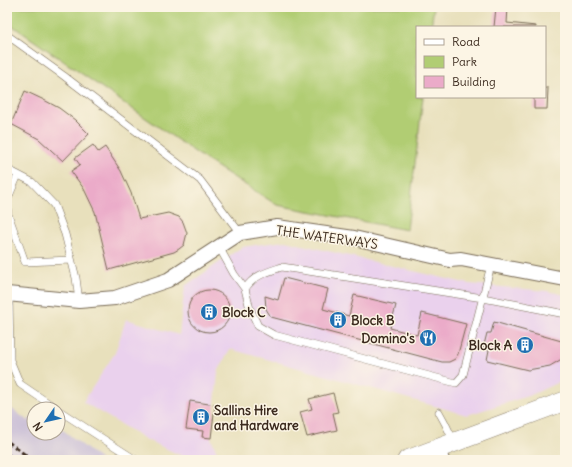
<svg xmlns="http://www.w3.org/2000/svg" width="572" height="467" viewBox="0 0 572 467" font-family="Delius,sans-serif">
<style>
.built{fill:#ead1ed}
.industrial{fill:#cabfd7}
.green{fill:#b1cd73;stroke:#767c48}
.building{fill:#ebabc9}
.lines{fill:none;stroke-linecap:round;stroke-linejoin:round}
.lane-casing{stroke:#786a55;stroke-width:8}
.street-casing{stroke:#786a55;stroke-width:16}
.secondary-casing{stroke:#786a55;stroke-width:20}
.lane{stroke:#fff;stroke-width:7}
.street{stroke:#fff;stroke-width:14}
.secondary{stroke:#fff;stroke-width:19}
.rail{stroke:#3b2a1e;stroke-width:3;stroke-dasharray:6 3;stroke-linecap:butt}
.labels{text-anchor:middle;stroke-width:3;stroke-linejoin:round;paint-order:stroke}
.street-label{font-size:13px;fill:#3b2a1e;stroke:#fcf5e5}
.poi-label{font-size:13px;font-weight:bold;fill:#3b2a1e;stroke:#fcf5e5;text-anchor:start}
</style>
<rect width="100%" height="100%" fill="#fcf5e5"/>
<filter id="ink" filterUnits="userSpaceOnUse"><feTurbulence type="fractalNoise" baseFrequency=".025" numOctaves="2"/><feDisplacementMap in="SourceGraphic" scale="8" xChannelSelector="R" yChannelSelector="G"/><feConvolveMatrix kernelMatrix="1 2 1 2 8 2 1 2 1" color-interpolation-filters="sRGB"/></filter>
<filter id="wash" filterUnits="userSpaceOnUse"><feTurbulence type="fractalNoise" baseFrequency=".012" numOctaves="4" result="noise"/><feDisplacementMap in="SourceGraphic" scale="16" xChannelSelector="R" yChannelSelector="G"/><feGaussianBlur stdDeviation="0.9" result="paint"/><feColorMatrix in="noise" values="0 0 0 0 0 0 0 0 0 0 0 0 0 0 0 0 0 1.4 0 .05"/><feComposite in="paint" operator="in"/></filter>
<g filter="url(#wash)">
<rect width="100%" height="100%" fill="#e8e0bc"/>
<!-- built -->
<path class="built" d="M285 241 469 284 547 291 565 295V379L531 395 467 415 230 349 218 372 211 438 220 460H191L147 440 83 402 115 353 126 319 179 335 185 286 242 247Z"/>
<!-- industrial -->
<path class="industrial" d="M7 405 28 421 34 414V433H58V426L101 460H7Z"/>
<!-- green -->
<path class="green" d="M7 7H434L431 27H417V97H423L407 230 277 205 205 159 7 22Z"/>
<g id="blocks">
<!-- building -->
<path class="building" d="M496 7H508L507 23 536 26V27H494Z
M545 88H548L547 109H534V97H545Z
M25 91 42 99 59 108 75 120 89 134 63 161 39 139 11 124Z
M93 145 98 152 105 147 121 171 131 193 139 219 168 213 179 217 183 222 187 233 184 245 179 249 174 252 109 270 95 212 84 189 71 171 80 165 75 158Z
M284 278 328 289 323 309 349 316 354 295 396 305 390 328 417 335 422 313 466 324 458 354 455 359 449 362H442L271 317 266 309 265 296 278 300Z
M188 311a21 21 0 1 1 42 0a21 21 0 1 1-42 0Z
M494 322 565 342V357L550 366 528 370 487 360 489 350 483 349 487 333H491Z
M333 393 338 412 333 413 337 430 307 437 300 412 312 409 309 399Z
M190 401 215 405 211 438 202 437 203 431 186 429Z"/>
</g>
</g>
<g filter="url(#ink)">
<use href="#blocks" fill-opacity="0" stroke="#786a55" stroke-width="1"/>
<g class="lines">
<!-- lane casing -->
<g class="lane-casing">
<path id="lane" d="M7 35 64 76 200 180 240 233
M7 169 32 182 54 205 65 234 76 278 79 301
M18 175 8 198V214L25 262 71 260
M219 247 234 274 245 289
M491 265 463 375 456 383 274 335 258 326 250 309 245 289C254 275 267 272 282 267L483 298 565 314
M9 294 10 360 20 384 57 409
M58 410 136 460
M439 412 445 423 454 442"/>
</g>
<!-- street casing -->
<g class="street-casing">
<path id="street" d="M7 294 79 301 115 298 168 280 240 233 277 227 354 238 450 260 461 259 565 279
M437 448 442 460"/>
</g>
<!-- secondary casing -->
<g class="secondary-casing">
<path id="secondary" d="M407 460 565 401"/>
</g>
<!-- lane -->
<use href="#lane" class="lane"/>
<!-- street -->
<use href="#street" class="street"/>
<!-- secondary -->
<use href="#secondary" class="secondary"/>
<!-- rail -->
<path class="rail" d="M7 441 32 460
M7 454 15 460"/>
</g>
</g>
<!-- icons -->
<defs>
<g id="building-disc" transform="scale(0.9)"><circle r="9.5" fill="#1f6fb2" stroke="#fcf5e5"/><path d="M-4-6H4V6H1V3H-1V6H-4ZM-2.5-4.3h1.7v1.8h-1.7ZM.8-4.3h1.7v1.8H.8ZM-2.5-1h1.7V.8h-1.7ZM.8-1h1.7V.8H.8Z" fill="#fff"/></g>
<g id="restaurant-disc" transform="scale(0.9)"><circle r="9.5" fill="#1f6fb2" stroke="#fcf5e5"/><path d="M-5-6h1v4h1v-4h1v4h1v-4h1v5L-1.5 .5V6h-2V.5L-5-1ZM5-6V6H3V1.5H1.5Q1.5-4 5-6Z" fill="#fff"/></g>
</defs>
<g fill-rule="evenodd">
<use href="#building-disc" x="209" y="312"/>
<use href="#building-disc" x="338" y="320"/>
<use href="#restaurant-disc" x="428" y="338"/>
<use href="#building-disc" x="525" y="345"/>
<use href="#building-disc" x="201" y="417"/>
</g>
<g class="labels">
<!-- street labels -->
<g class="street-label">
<text transform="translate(327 237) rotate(8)" y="5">THE WATERWAYS</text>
</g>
<!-- poi labels -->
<g class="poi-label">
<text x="222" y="317">Block C</text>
<text x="351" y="325">Block B</text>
<text x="415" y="343" text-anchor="end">Domino's</text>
<text x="512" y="350" text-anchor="end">Block A</text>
<text x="214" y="415">Sallins Hire<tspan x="214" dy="15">and Hardware</tspan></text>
</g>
</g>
<!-- margin -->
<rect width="572" height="467" fill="none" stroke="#fcf5e5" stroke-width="24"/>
<!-- legend -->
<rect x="416" y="26" width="130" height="72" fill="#fcf5e5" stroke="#afa495"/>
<rect x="424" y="39" width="20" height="6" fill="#ffffff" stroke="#afa495"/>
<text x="452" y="46" font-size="12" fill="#3b2a1e">Road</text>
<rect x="424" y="56" width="20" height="12" fill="#b1cd73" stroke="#afa495"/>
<text x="452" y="66" font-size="12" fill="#3b2a1e">Park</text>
<rect x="424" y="76" width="20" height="12" fill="#ebabc9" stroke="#afa495"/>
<text x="452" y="86" font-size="12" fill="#3b2a1e">Building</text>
<!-- north arrow -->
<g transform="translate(46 421) rotate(236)"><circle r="19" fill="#fcf5e5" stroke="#afa495"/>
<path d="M0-3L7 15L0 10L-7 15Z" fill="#1f6fb2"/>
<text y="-6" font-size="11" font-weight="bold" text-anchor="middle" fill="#3b2a1e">N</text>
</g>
</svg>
